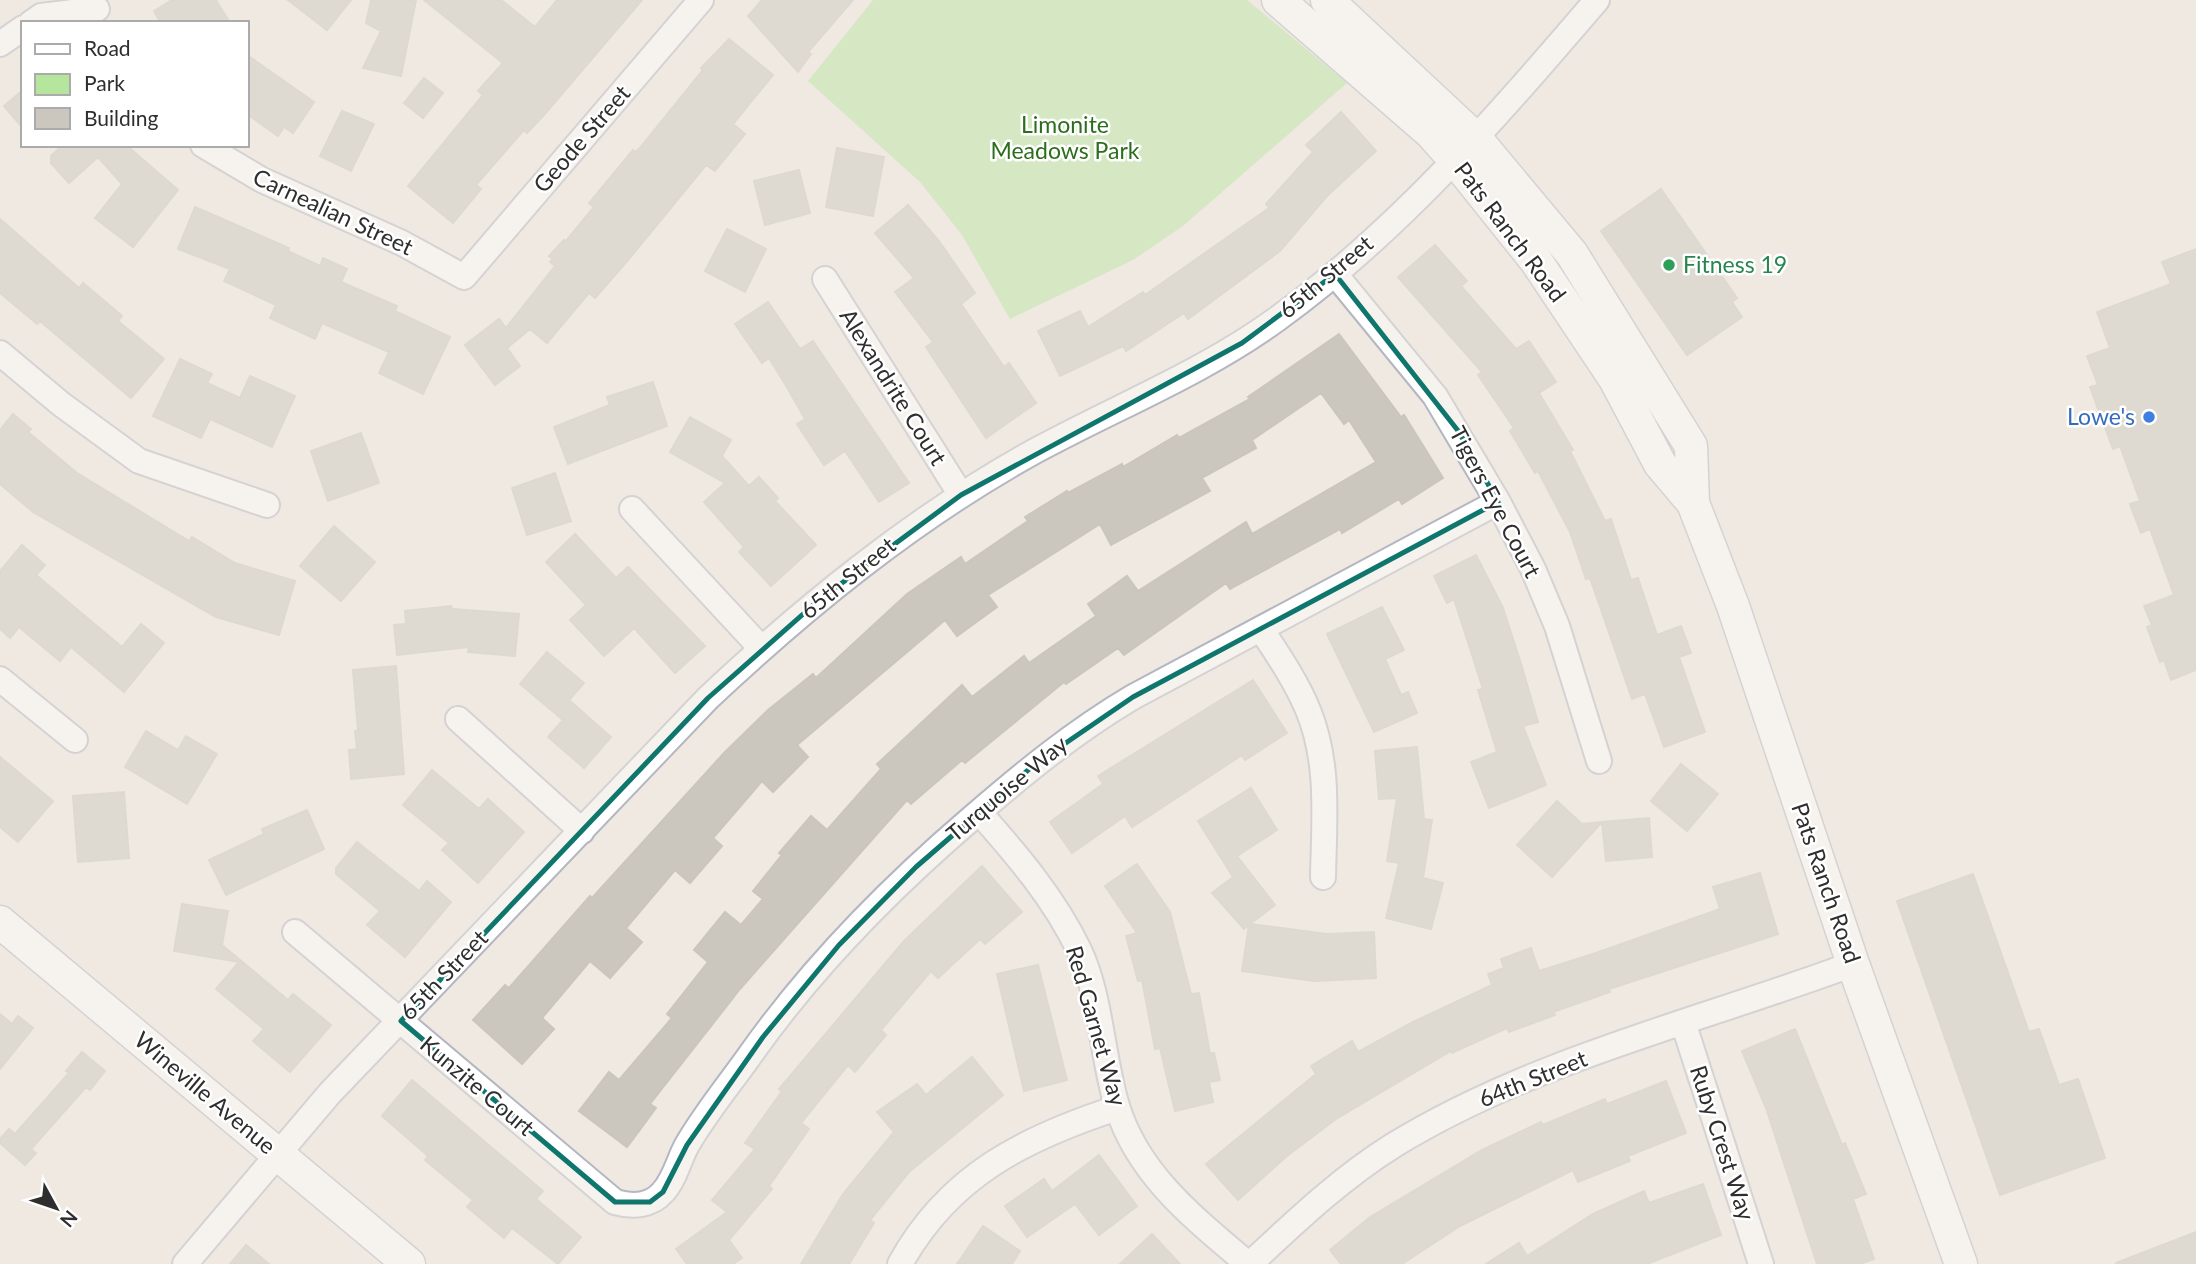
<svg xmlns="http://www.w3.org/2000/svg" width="2196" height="1264" viewBox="0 0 2196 1264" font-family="Lato,sans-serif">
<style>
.green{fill:#b6e59e}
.building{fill:#cbc7bf;stroke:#cbc5ba;stroke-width:2}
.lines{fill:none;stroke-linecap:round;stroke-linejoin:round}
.minor-casing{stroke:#b4b7c1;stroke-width:28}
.tertiary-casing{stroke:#b4b7c1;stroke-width:35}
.minor{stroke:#fff;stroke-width:24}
.tertiary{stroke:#fff;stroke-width:32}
.marked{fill:none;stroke:#0f766e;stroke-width:5;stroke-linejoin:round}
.leisure-dot{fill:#2e9e5b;stroke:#fff;stroke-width:2.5}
.shop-dot{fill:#3f7fe0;stroke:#fff;stroke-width:2.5}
.labels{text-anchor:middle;stroke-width:5;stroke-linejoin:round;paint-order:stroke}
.park-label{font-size:23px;fill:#2c6e1b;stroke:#fff}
.street-label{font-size:23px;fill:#2e2e2e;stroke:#fff}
.leisure-label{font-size:23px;fill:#27864d;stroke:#fff;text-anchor:start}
.shop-label{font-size:23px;fill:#366cbe;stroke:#fff;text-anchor:end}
</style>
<rect width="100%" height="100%" fill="#efe9e1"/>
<!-- green -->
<path class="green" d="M873 0H1247L1347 83 1183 226 1133 260 1010 319 962 235 920 182 808 81Z"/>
<!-- building -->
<path class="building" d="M172 0H216L230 23H161L154 11Z
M288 0H351L327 30Z
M371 0H416L401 76 363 68 381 31 366 23Z
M424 0H501L535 27 557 0H642L544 115 527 133 524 130 476 185 481 189 453 223 408 186 483 95 478 91 503 63Z
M762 0H853L808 52 811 54 798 72 748 16Z
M729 39 773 75 733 124 745 134 715 171 706 165 629 259 595 298 589 293 547 343 530 329 507 348 520 366 495 385 465 345 499 319 506 328 555 266 550 262 553 259 549 256 564 240 566 241 594 207 589 203 633 150 635 152 640 148 703 70 701 68Z
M247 55 314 102 293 133 284 127 278 136 247 114Z
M424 78 443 93 423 118 404 103Z
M23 90V128L4 106Z
M342 111 374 124 351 171 320 156Z
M1341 112 1376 151 1327 196 1280 251 1188 319 1184 313 1126 351 1123 346 1060 376 1038 331 1080 311 1088 327 1143 292 1145 295 1269 208 1266 204 1313 152 1306 145Z
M63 145H126L178 190 133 247 95 218 122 184 98 157 69 183 51 163V156Z
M837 148 884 157 873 216 826 207Z
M799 170 810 213 765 225 754 181Z
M1661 189 1737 298 1732 302 1742 317 1687 355 1601 231Z
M908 205 939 241 975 293 961 304 1004 367 1009 363 1036 403 986 438 926 347 933 342 895 292 914 278 875 233Z
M195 207 289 248 288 251 320 266 323 258 347 269 341 282 397 306 395 311 450 337 423 394 379 373 389 352 322 323 315 339 270 318 276 305 224 281 230 269 178 249Z
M0 219 79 288 83 283 122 316 118 321 164 359 131 398 40 321 37 324 0 293Z
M727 229 766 249 745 292 705 271Z
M1435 245 1467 281 1461 286 1516 349 1529 341 1556 382 1539 393 1573 450 1570 451 1605 521 1611 519 1631 580 1638 578 1657 635 1681 626 1691 653 1679 657 1705 732 1664 747 1645 694 1632 699 1590 578 1586 579 1570 532 1538 471 1535 473 1510 431 1514 428 1478 375 1482 372 1398 277Z
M2196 249V670L2171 680 2164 660 2160 662 2147 627 2152 625 2144 606 2174 595 2150 529 2141 533 2130 504 2140 501 2120 446 2113 449 2090 387 2098 385 2087 356 2110 348 2097 312 2171 284 2162 262Z
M768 302 800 349 813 341 909 483 879 502 845 451 824 465 797 424 805 419 788 389 769 358 762 363 735 324Z
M1339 334 1401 417 1404 415 1443 478 1402 504 1399 499 1342 533 1340 529 1230 589 1226 583 1124 655 1118 648 1066 684 1064 682 965 763 962 760 911 804 907 800 740 989 650 1104 656 1108 627 1147 579 1111 609 1072 619 1080 672 1018 667 1014 708 962 694 950 725 912 741 925 763 899 753 891 782 855 779 853 811 816 827 830 881 769 877 764 962 685 972 697 1024 656 1029 663 1096 616 1088 604 1127 576 1138 591 1246 522 1252 534 1376 462 1349 420 1344 424 1321 393 1252 440 1256 448 1202 478 1210 491 1111 545 1100 524 988 595 997 607 957 636 945 620 797 745 808 757 773 792 762 781 713 838 722 846 690 883 675 870 626 928 642 942 610 978 590 961 542 1018 554 1029 522 1064 473 1020 505 985 509 988 590 896 592 898 724 753 768 710 813 674 816 678 907 594 961 557 965 564 1028 521 1025 517 1067 491 1068 493 1122 464 1123 467 1177 435 1179 438 1250 399 1248 397Z
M180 359 212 374 207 383 240 398 250 376 295 396 272 447 210 419 201 438 153 416Z
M653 382 667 426 568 464 554 427 610 405 607 397Z
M13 414 31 429 28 432 77 473 189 541 192 537 235 563 295 581 279 635 216 617 33 512 0 484V430Z
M690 417 731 440 722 456 749 486 759 477 778 498 775 501 816 545 771 586 739 552 744 547 704 502 725 483 670 452Z
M361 433 379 483 328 501 311 451Z
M555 473 571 521 527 535 512 488Z
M334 526 375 562 341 601 300 566Z
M575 534 616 578 628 567 705 646 675 673 634 628 604 656 570 620 586 605 546 562Z
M22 545 45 565 36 575 122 647 141 624 164 643 124 692 71 647 60 661 19 627 10 638 0 629V571Z
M1476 555 1503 608 1522 667 1538 722 1523 726 1546 785 1489 808 1471 762 1497 752 1478 690 1483 689 1454 599 1447 603 1434 576Z
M451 606 452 609 519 614 515 656 468 652 469 647 397 655 394 625 406 624 405 611Z
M1382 607 1404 650 1385 659 1401 695 1408 692 1417 713 1374 732 1327 634Z
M547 652 584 683 569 700 611 737 584 768 548 737 563 720 520 684Z
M396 666 404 774 351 779 349 750 357 749 355 731H358L353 670Z
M1253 680 1287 733 1245 760 1242 755 1132 827 1125 816 1072 853 1050 822 1103 784 1098 776Z
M146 731 178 750 186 736 217 754 187 804 125 767Z
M1417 747 1424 819 1432 820 1423 878 1443 883 1431 929 1386 918 1399 863 1387 861 1397 798 1379 799 1375 751Z
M0 757 53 801 18 842 0 827Z
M1681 764 1718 794 1687 831 1651 801Z
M432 770 479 809 488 799 524 832 478 883 442 850 449 843 403 805Z
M1251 788 1277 830 1237 856 1275 905 1250 924 1327 934 1374 932 1376 978 1314 981 1242 971 1249 925 1244 929 1212 893 1233 877 1198 821Z
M124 792 129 858 78 862 73 796Z
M1557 801 1582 824 1602 822 1552 877 1517 845Z
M307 810 324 849 226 895 209 860 264 834 262 829Z
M1649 818 1652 857 1606 861 1602 822Z
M357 842 419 891 427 881 451 902 405 957 367 925 380 911 336 874V868Z
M1137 864 1170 912 1191 994 1199 993 1210 1054 1214 1053 1220 1080 1209 1082 1213 1102 1175 1111 1160 1048 1155 1049 1142 980 1138 981 1126 936 1137 933 1105 886Z
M982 866 1022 912 985 944 980 939 938 978 931 971 881 1030 886 1035 855 1072 848 1065 801 1123 809 1129 769 1186 772 1189 729 1240 742 1258 733 1264H687L676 1249 727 1212 712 1200 755 1149 745 1143 782 1091 779 1089 904 941Z
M1760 873 1778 934 1609 989 1610 992 1553 1012 1555 1015 1509 1032 1507 1028 1452 1053 1451 1051 1336 1119 1287 1156 1238 1200 1206 1164 1316 1074 1311 1066 1352 1041 1358 1052 1413 1022 1492 985 1488 974 1504 968 1501 959 1531 948 1539 971 1596 953 1720 909 1713 887Z
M1973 874 2029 1032 2039 1029 2059 1085 2078 1079 2105 1158 2000 1195 1897 901Z
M182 904 228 911 222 945 288 1000 293 994 331 1025 290 1072 253 1041 264 1029 216 989 239 962 174 951Z
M1038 965 1067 1080 1024 1091 997 974Z
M0 1014 12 1024 18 1016 33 1028 0 1069Z
M1795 1029 1842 1145 1845 1143 1866 1194 1853 1199 1874 1259 1859 1264H1817L1766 1108 1742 1051Z
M82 1052 105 1071 90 1090 86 1087 31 1149 36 1153 25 1165 0 1143V1139L9 1129 15 1134 69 1073 66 1071Z
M972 1057 1003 1095 909 1172 870 1220 874 1223 849 1264H801L843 1194 894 1132 877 1112 917 1084 926 1095Z
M412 1080 543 1191 536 1199 581 1237 558 1264 512 1228 504 1238 467 1207 473 1200 425 1160 428 1156 382 1116Z
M1666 1081 1686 1133 1628 1156 1630 1161 1578 1182 1573 1170 1460 1226 1402 1264H1341L1330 1250 1370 1217 1482 1150 1541 1122 1543 1125 1605 1099 1607 1104Z
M1099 1155 1137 1206 1099 1235 1075 1204 1027 1237 1005 1206 1044 1179 1052 1191Z
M1703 1184 1721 1235 1647 1264H1486L1519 1243 1527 1256 1593 1214 1644 1191 1649 1203Z
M983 1226 1020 1251 1012 1264H957Z
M2196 1232V1264H2116V1263Z
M1152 1234 1180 1264H1120Z
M246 1245 269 1264H230Z"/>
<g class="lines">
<!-- minor casing -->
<g class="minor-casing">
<path id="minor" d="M31 23 41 16 97 9
M0 44 23 28
M203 145 262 180 402 243 464 277 701 0
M1335 274 1435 396 1498 502 1533 569 1557 626 1599 761
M825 279 961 495
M0 353 61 404 139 461 267 505
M632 509 761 648
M1261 629C1278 655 1296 681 1308 710 1330 763 1324 821 1323 877
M0 679 75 740
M458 719 582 831
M979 812C1017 855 1054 898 1079 950 1101 996 1102 1057 1117 1106 1138 1175 1195 1219 1248 1264
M295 932 615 1202C632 1207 651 1206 663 1192 675 1179 679 1159 687 1145 705 1114 728 1086 748 1058 811 968 889 889 972 818 1024 773 1074 732 1133 697L1498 502
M1683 1022 1761 1264
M185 1264 330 1093 708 698C805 607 909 522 1026 456 1109 410 1200 375 1277 319 1400 230 1499 114 1597 0
M900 1264C949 1175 1025 1138 1117 1108
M1250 1264C1295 1222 1341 1178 1394 1145 1535 1059 1700 1021 1853 964"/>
</g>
<!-- tertiary casing -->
<g class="tertiary-casing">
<path id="tertiary" d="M1278 0 1431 133 1456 161 1536 261 1615 379 1660 464 1693 503 1733 606 1853 964 1961 1264
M1327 0 1477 140 1572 254 1691 446 1693 503
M0 922 409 1264"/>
</g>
<!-- minor -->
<use href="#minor" class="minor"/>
<!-- tertiary -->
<use href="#tertiary" class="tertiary"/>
</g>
<!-- marked area -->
<path d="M0 0H2196V1264H0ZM1335 274 1459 432 1498 502 1133 697 1035 764 916 867 839 945 763 1037 687 1145 663 1192 650 1202H615L401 1021 708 698 819 600 961 495 1242 343Z" fill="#efe9e1" fill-opacity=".55" fill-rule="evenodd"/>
<path class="marked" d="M1335 274 1459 432 1498 502 1133 697 1035 764 916 867 839 945 763 1037 687 1145 663 1192 650 1202H615L401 1021 708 698 819 600 961 495 1242 343Z"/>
<!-- markers -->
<circle class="leisure-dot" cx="1669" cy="265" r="7"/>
<circle class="shop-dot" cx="2149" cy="417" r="7"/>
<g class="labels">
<!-- park labels -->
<g class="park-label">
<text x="1065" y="133">Limonite<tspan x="1065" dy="26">Meadows Park</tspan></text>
</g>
<!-- street labels -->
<g class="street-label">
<text transform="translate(582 139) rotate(-49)" y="8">Geode Street</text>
<text transform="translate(333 212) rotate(25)" y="8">Carnealian Street</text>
<text transform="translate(1510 232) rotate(53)" y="8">Pats Ranch Road</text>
<text transform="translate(1326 277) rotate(-40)" y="8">65th Street</text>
<text transform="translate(893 387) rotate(58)" y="8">Alexandrite Court</text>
<text transform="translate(1495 502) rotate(62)" y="8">Tigers Eye Court</text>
<text transform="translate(848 578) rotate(-39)" y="8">65th Street</text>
<text transform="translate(1007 789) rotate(-40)" y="8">Turquoise Way</text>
<text transform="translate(1826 883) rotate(71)" y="8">Pats Ranch Road</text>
<text transform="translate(444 975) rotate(-46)" y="8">65th Street</text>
<text transform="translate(1096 1026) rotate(74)" y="8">Red Garnet Way</text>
<text transform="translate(1533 1079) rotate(-22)" y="8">64th Street</text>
<text transform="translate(477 1086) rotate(40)" y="8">Kunzite Court</text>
<text transform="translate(205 1093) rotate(40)" y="8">Wineville Avenue</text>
<text transform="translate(1722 1143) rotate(72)" y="8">Ruby Crest Way</text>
</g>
<!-- leisure labels -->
<g class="leisure-label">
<text x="1683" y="273">Fitness 19</text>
</g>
<!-- shop labels -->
<g class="shop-label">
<text x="2135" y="425">Lowe's</text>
</g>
</g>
<!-- legend -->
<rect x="21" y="21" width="228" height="126" fill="#ffffff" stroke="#ababab" stroke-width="2"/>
<rect x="35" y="44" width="35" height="10" fill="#ffffff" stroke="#ababab" stroke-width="2"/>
<text x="84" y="56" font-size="21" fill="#2e2e2e">Road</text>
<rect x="35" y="74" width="35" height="21" fill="#b6e59e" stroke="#ababab" stroke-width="2"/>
<text x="84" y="91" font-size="21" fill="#2e2e2e">Park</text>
<rect x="35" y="108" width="35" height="21" fill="#cbc7bf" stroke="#ababab" stroke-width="2"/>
<text x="84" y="126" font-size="21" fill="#2e2e2e">Building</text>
<!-- north arrow -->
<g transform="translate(56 1208) rotate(130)" stroke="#ffffff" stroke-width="5" paint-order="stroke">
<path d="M0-5L12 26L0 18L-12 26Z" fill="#2e2e2e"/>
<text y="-10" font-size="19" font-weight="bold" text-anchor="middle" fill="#2e2e2e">N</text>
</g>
</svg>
